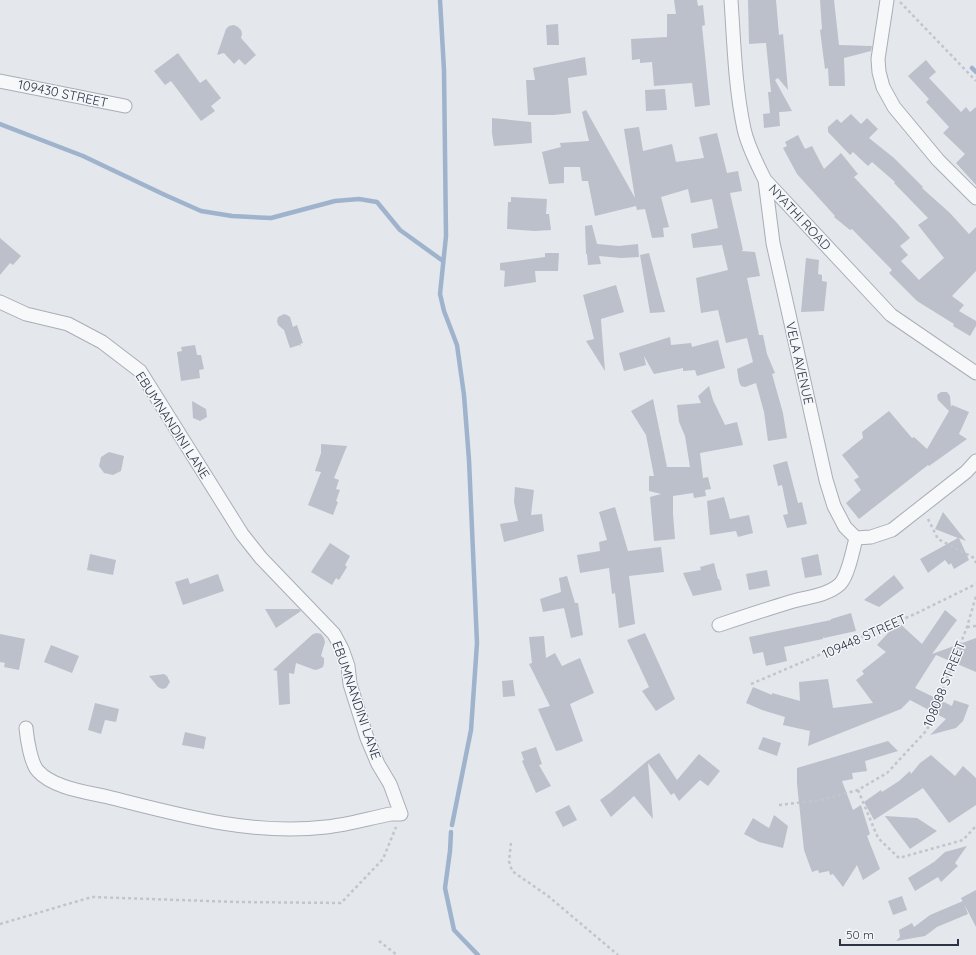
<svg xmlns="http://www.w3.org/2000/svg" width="976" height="955" viewBox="0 0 976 955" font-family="Quicksand,sans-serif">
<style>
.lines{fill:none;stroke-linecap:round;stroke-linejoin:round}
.stream{stroke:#9fb4cc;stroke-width:4.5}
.building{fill:#bbc0ca}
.minor-casing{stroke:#a9aeb7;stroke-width:15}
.path{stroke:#c2c5cb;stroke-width:2.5;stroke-dasharray:3 3;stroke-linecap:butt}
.minor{stroke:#f7f8fa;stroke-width:13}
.labels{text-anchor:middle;stroke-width:3;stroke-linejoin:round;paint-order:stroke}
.street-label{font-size:13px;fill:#2b3445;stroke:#f4f6f9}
</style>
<rect width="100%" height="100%" fill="#e4e7ec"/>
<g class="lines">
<!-- stream -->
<path class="stream" d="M440 0 444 70 446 236 440 294 444 311 457 345 464 395 469 460 477 643 471 730 452 825
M972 68 976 72
M0 124 83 156 165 195 201 211 232 216 271 218 335 201 359 199 377 202 400 230 443 261
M451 832 450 851 445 888 454 930 478 955"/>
</g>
<!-- building -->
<path class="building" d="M674 0H697L698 6 703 5 705 25 702 26 710 105 695 107 692 83 654 86 652 62 640 63V59L632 60 631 39 667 37V14H676Z
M748 0H776L779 35 783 34 788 90 778 78 775 80 792 111 770 113 768 92H771L766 43 749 44Z
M820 0H834L839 45 872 46 871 51 844 58 845 86H829L828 68 825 69 820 30 822 29Z
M558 24 559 45H547L546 25Z
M234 25 238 27 241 30 242 34 241 38 256 55 245 65 239 59 234 64 224 53 217 55 226 29 229 26Z
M178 53 200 83 206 79 221 98 211 106 215 111 201 121 171 81 165 85 154 71Z
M585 57 587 75 568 78 571 113 554 115H528L526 80H535L533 68Z
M926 60 936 72 929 78 961 112 966 107 970 112 976 107V185L956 163 965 154 943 133 949 127 926 102 929 99 908 76Z
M665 89 667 110 646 111 645 90Z
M586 110 635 198 624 129 639 127 643 151 672 144 676 162 704 158 699 137 717 133 727 173 738 171 742 191 730 193 743 250 741 251 755 252 760 276 747 278 759 335H763L767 354 775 373 772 374 783 413 787 438 768 441 764 412 756 383 745 387 741 386 739 382 737 369 753 362 747 338 726 343 718 310 701 313 696 278 728 270 722 245 693 248 691 234 718 228 712 199 691 203 688 189 661 197 669 227 663 228 664 237 652 238 645 209 637 210 636 206 595 216 588 181H582L580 167H564V183L549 184 542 152 561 147 560 143 589 141 582 112Z
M779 112 780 126 764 128 763 114Z
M851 114 861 124 867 118 878 129 869 138 894 158 923 187 922 188 950 213 969 234 976 227V271L952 296 964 305 959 311 976 321V326L970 336 953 326 954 324 917 301 889 273 892 270 852 229 850 230 834 217 835 216 797 174 783 148 787 146 785 142 798 135 805 149 812 146 824 169 841 153 858 174 854 177 897 223 910 238 900 246 908 255 901 261 919 280 944 258 918 225 928 218 894 183 895 182 872 162 868 166 853 152 850 155 828 132V127L837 119 841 123Z
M492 118 531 122 532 143 494 146 492 133Z
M511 197 547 199 546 214H549L551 230 534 231 507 229 508 202H511Z
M592 225 597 244 619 246 638 244 639 257 621 258 599 256 601 264 588 265 587 254H586L585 226Z
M0 238 21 256 13 265 10 263 0 275Z
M545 253H559L558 271H535L536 282 504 287 505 271 500 270V263L545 257Z
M649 253 665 312 650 313 640 255Z
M806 258 819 260 818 274 822 275V281L827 282 824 311 801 312Z
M616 285 624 312 601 319V320L605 371 586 341 594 339 583 295Z
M284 314 287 315 290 317 293 327 297 325 303 343 300 344 301 346 299 345 290 348 284 330 278 325 277 321 278 317Z
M670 337 671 345 691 343 692 347 718 340 725 368 697 376 695 370 683 371V368L654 374 644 356 646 365 624 371 619 353Z
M195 345 197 355H201L204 369 199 370 200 378 181 381 177 352 182 351 181 347Z
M709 386 713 400 725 425 737 422 743 445 700 453 703 478 708 477 711 489 705 490 706 496 694 498 693 493 673 496V514L675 539 654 541 650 497 661 494 649 491V476H654L646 435 631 411 653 399 667 467H690L685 436 679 422 677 405 701 403 698 396Z
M941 392H947L950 396 951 407 952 405 969 412 959 434 967 439 929 466 928 465 859 519 846 503 861 490 854 480 859 477 842 455 863 438 862 432 889 411 912 438 914 437 927 449 949 411 938 400 937 395Z
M192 401 206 409 207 417 200 421 193 418Z
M321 444 347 446 334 478 339 480 336 489 340 490 336 501 338 502 333 515 308 505 321 472 315 471 321 453Z
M109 452 124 456 121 471 113 475 104 473 99 466 101 457Z
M787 461 798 503 802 502 807 524 787 528 783 515 788 514 782 485 778 486 773 465Z
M515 487 534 490 531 515 542 514 544 531 504 542 500 524 518 521 514 502Z
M724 497 730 519 749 515 753 533 738 537 736 531 710 535 707 501Z
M615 507 628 551 661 547 664 572 629 576 635 624 619 628 615 593 612 594 609 568 580 573 577 555 600 551 599 542 607 540 599 512Z
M943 512 966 541 959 538 969 560 954 569 951 563 949 565 945 560 928 573 920 559 958 538 935 529Z
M330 543 350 556 345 565 347 567 339 580 336 578 332 585 311 572Z
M90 554 116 560 113 575 87 570Z
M818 554 822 575 805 578 801 558Z
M714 563 718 579H719L722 590 693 596 683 573 701 570 700 567Z
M767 570 770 586 749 590 746 574Z
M218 574 224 591 183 605 175 582 188 578 190 584Z
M894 575 904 588 879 607 864 600Z
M567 576 575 603H578L583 635 571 638 564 608 543 612 540 599 561 592 559 578Z
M265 609H299L301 611 276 628Z
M945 610 957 620 932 654 976 638V672L936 655 915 688 952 706 954 700 969 705 963 721 956 728 930 735 946 719 910 700 901 709 808 746 810 731 783 725 785 717 762 710 746 703 753 687 772 695V693L800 701 799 682 828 679 833 708 873 703 856 680 864 674 862 671 886 652 877 645 898 622 922 644Z
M851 613 856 631 824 638 823 637V639L784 647 787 661 766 666 763 652 753 654 749 637 831 620V619Z
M317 633 321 634 324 638 325 642 321 656 324 658V663L323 667 319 669 315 670 296 663 294 674 289 673 290 704 279 705 277 671 273 670 313 634Z
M645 633 675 699 656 711 642 691 649 687 627 640Z
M0 634 25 639 19 670 4 667 5 663 0 662Z
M544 636 546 658 555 653 562 666 580 658 594 693 570 704 583 741 561 750 556 751 538 709 550 706 529 664 532 663 529 637Z
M51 645 79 656 72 673 44 662Z
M164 674 167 676 170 682 166 688 162 689 158 687 149 676Z
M513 680 515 696 503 697 502 681Z
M95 703 119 709 116 722 105 720 101 734 88 730Z
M185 732 206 737 204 749 182 745Z
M763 737 781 743 777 756 758 749Z
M888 741 898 751 865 761 867 771 852 773 853 779 842 781 853 810 861 805 870 834 867 836 880 869 863 880 857 865 843 887 833 874 830 875 829 871 819 873 818 870 812 872 804 850 797 784V768Z
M536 747 542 764 539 765 551 786 536 793 522 761 524 760 521 752Z
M659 753 677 780 699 754 720 771 708 786 700 780 679 801 674 793 671 795 648 763 653 819 634 796 611 817 600 800 611 792 647 761Z
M931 755 955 776 963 766 976 778V805L949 823 923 788 874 820 864 802 881 790 882 792 899 781 910 771 911 774 920 763Z
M569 805 577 820 563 827 555 812Z
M774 815 788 826 783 848 759 842 744 834 753 818 769 828Z
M885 816 917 818 937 831 910 849Z
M967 846 955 863 958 866 941 882 938 877 915 891 908 878 934 862 945 852Z
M976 890V927L961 898Z
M902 896 907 910 893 915 888 901Z
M963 901 968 914 937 927 925 936 896 941 900 937 899 930 912 923 914 927 930 915Z"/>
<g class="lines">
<!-- minor casing -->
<g class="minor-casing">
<path id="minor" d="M731 0C734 43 735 87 744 129 748 147 757 164 765 180L891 315 976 373
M887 0 878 59 879 72 883 87 894 107 938 160 976 198
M0 81 125 106
M765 180 773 243 826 480 834 506 845 527 856 538 871 537 892 530 966 472 976 461
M0 302 26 314 68 324 102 342 140 371 242 534 261 558 334 634 342 649 348 666 350 684 356 703 367 738 378 764 390 784 401 814H391C370 818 348 825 326 827 253 836 179 815 108 797 87 792 53 788 38 771 31 764 27 739 26 728
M719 625C743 617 767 609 790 602 806 597 827 596 840 584 848 576 853 550 856 538"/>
</g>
<!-- path -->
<path class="path" d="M900 2 976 81
M928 519 938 539 974 558 976 563
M967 627 976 626
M751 684 915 614 976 584
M858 790 878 838 899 858 963 840 976 826
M779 805 821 800 858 790 887 773 927 730 967 627 976 596
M511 843 509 861 512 871 548 896 618 955
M0 924 92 897 237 902 341 903 383 859 396 827
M379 941 397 955"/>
<!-- minor -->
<use href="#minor" class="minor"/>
</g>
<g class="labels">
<!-- street labels -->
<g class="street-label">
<text transform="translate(63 93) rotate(12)" y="5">109430 STREET</text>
<text transform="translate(800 217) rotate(47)" y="5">NYATHI ROAD</text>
<text transform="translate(800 363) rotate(77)" y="5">VELA AVENUE</text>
<text transform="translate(173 425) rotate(57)" y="5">EBUMNANDINI LANE</text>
<text transform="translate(864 636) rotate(-24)" y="5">109448 STREET</text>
<text transform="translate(944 684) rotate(-68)" y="5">108088 STREET</text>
<text transform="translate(357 700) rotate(71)" y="5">EBUMNANDINI LANE</text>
</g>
</g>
<!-- scale -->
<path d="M840 939v6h118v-6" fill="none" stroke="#2b3445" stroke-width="2"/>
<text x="846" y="939" font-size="12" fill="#2b3445" stroke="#f4f6f9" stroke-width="3" paint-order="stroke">50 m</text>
</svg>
